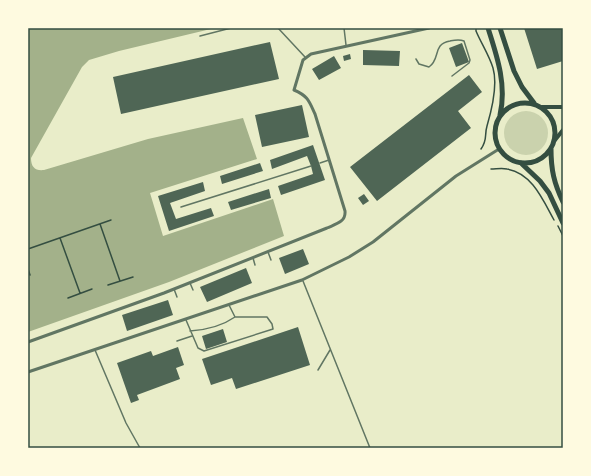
<svg xmlns="http://www.w3.org/2000/svg" width="591" height="476" viewBox="0 0 591 476" font-family="'IBM Plex Serif',serif">
<style>
.green{fill:#cad2ad}
.water{fill:#a3b18a}
.building{fill:#4f6655}
.lines{fill:none;stroke-linecap:round;stroke-linejoin:round}
.path{stroke:#344e41;stroke-width:1.5}
.service{stroke:#617663;stroke-width:1.5}
.minor{stroke:#617663;stroke-width:3}
.secondary{stroke:#344e41;stroke-width:4}
.trunk{stroke:#344e41;stroke-width:5}
.neatline{fill:none;stroke:#344e41;stroke-width:1.5}
</style>
<rect width="100%" height="100%" fill="#e9edc9"/>
<!-- green -->
<path class="green" d="M504 133a22 22 0 1 1 44 0a22 22 0 1 1-44 0Z"/>
<!-- water -->
<path class="water" d="M28 28H215L119 51 89 60 82 67 31 158C31 167 35 171 44 170L148 139 243 118 257 159 150 193 163 236 273 199 284 236 169 282 28 332Z"/>
<!-- building -->
<path class="building" d="M524 28H563V61L537 69Z
M270 42 279 79 121 114 113 77Z
M462 43 469 62 456 67 449 48Z
M363 50 400 51 399 66 363 65Z
M350 54 351 59 344 61 343 56Z
M334 56 341 68 319 80 312 69Z
M469 75 482 92 458 111 471 128 377 201 350 167Z
M302 105 309 137 262 147 255 115Z
M313 145 325 180 281 195 278 186 313 174 311 166 307 156 272 169 270 160Z
M260 163 263 171 222 184 220 176Z
M203 182 205 191 170 203 176 219 211 208 214 216 169 231 158 196Z
M269 189 271 198 231 210 228 202Z
M364 194 369 201 363 205 358 198Z
M303 249 309 264 285 274 279 258Z
M246 268 252 283 207 302 200 287Z
M168 300 173 315 127 331 122 315Z
M298 327 310 365 236 389 232 378 211 385 202 359Z
M223 329 227 342 206 349 202 336Z
M178 347 184 365 176 368 180 379 137 395 139 400 131 403 117 363 151 351 153 356Z"/>
<g class="lines">
<!-- path -->
<path class="path" d="M476 28V31C481 43 489 55 493 68 498 85 492 109 487 126 484 136 488 139 481 149
M491 169C496 169 502 168 507 169 532 173 543 200 554 220
M100 224 120 281
M558 226 563 236
M60 238 80 293
M28 249 111 220
M28 269 30 275
M108 285 133 277
M68 298 92 289"/>
<!-- service -->
<path class="service" d="M278 28 305 57
M344 28 346 45
M200 36 231 28
M416 59 419 64 429 67C441 59 432 44 450 41 455 40 459 39 464 41L470 60 469 63 452 76
M320 163 329 160
M181 207 311 166
M268 252 271 260
M253 258 255 265
M303 281 370 448
M190 283 193 290
M174 289 177 297
M186 320 198 348 204 351 273 329 272 324 267 317H235L229 305
M190 331C205 330 222 326 235 317
M177 341 192 336
M95 350 126 423 140 448
M318 370 330 350"/>
<!-- minor -->
<path class="minor" d="M28 342 164 293 327 228C336 224 346 222 345 211L315 114C309 101 308 96 294 90L303 60 311 54 429 28
M28 372 302 280 349 257 373 242 456 176 499 149"/>
<!-- secondary -->
<path class="secondary" d="M542 107H563
M555 140 563 130"/>
<!-- trunk -->
<path class="trunk" d="M488 28C497 56 507 85 500 115
M500 28 514 71 522 87 534 103
M495 133a30 30 0 1 1 60 0a30 30 0 1 1-60 0Z
M551 149C551 170 554 183 563 202
M521 163 540 181 549 193 563 223"/>
</g>
<!-- border -->
<rect width="591" height="476" fill="none" stroke="#fefae0" stroke-width="58"/>
<rect x="29" y="29" width="533" height="418" class="neatline"/>
</svg>
